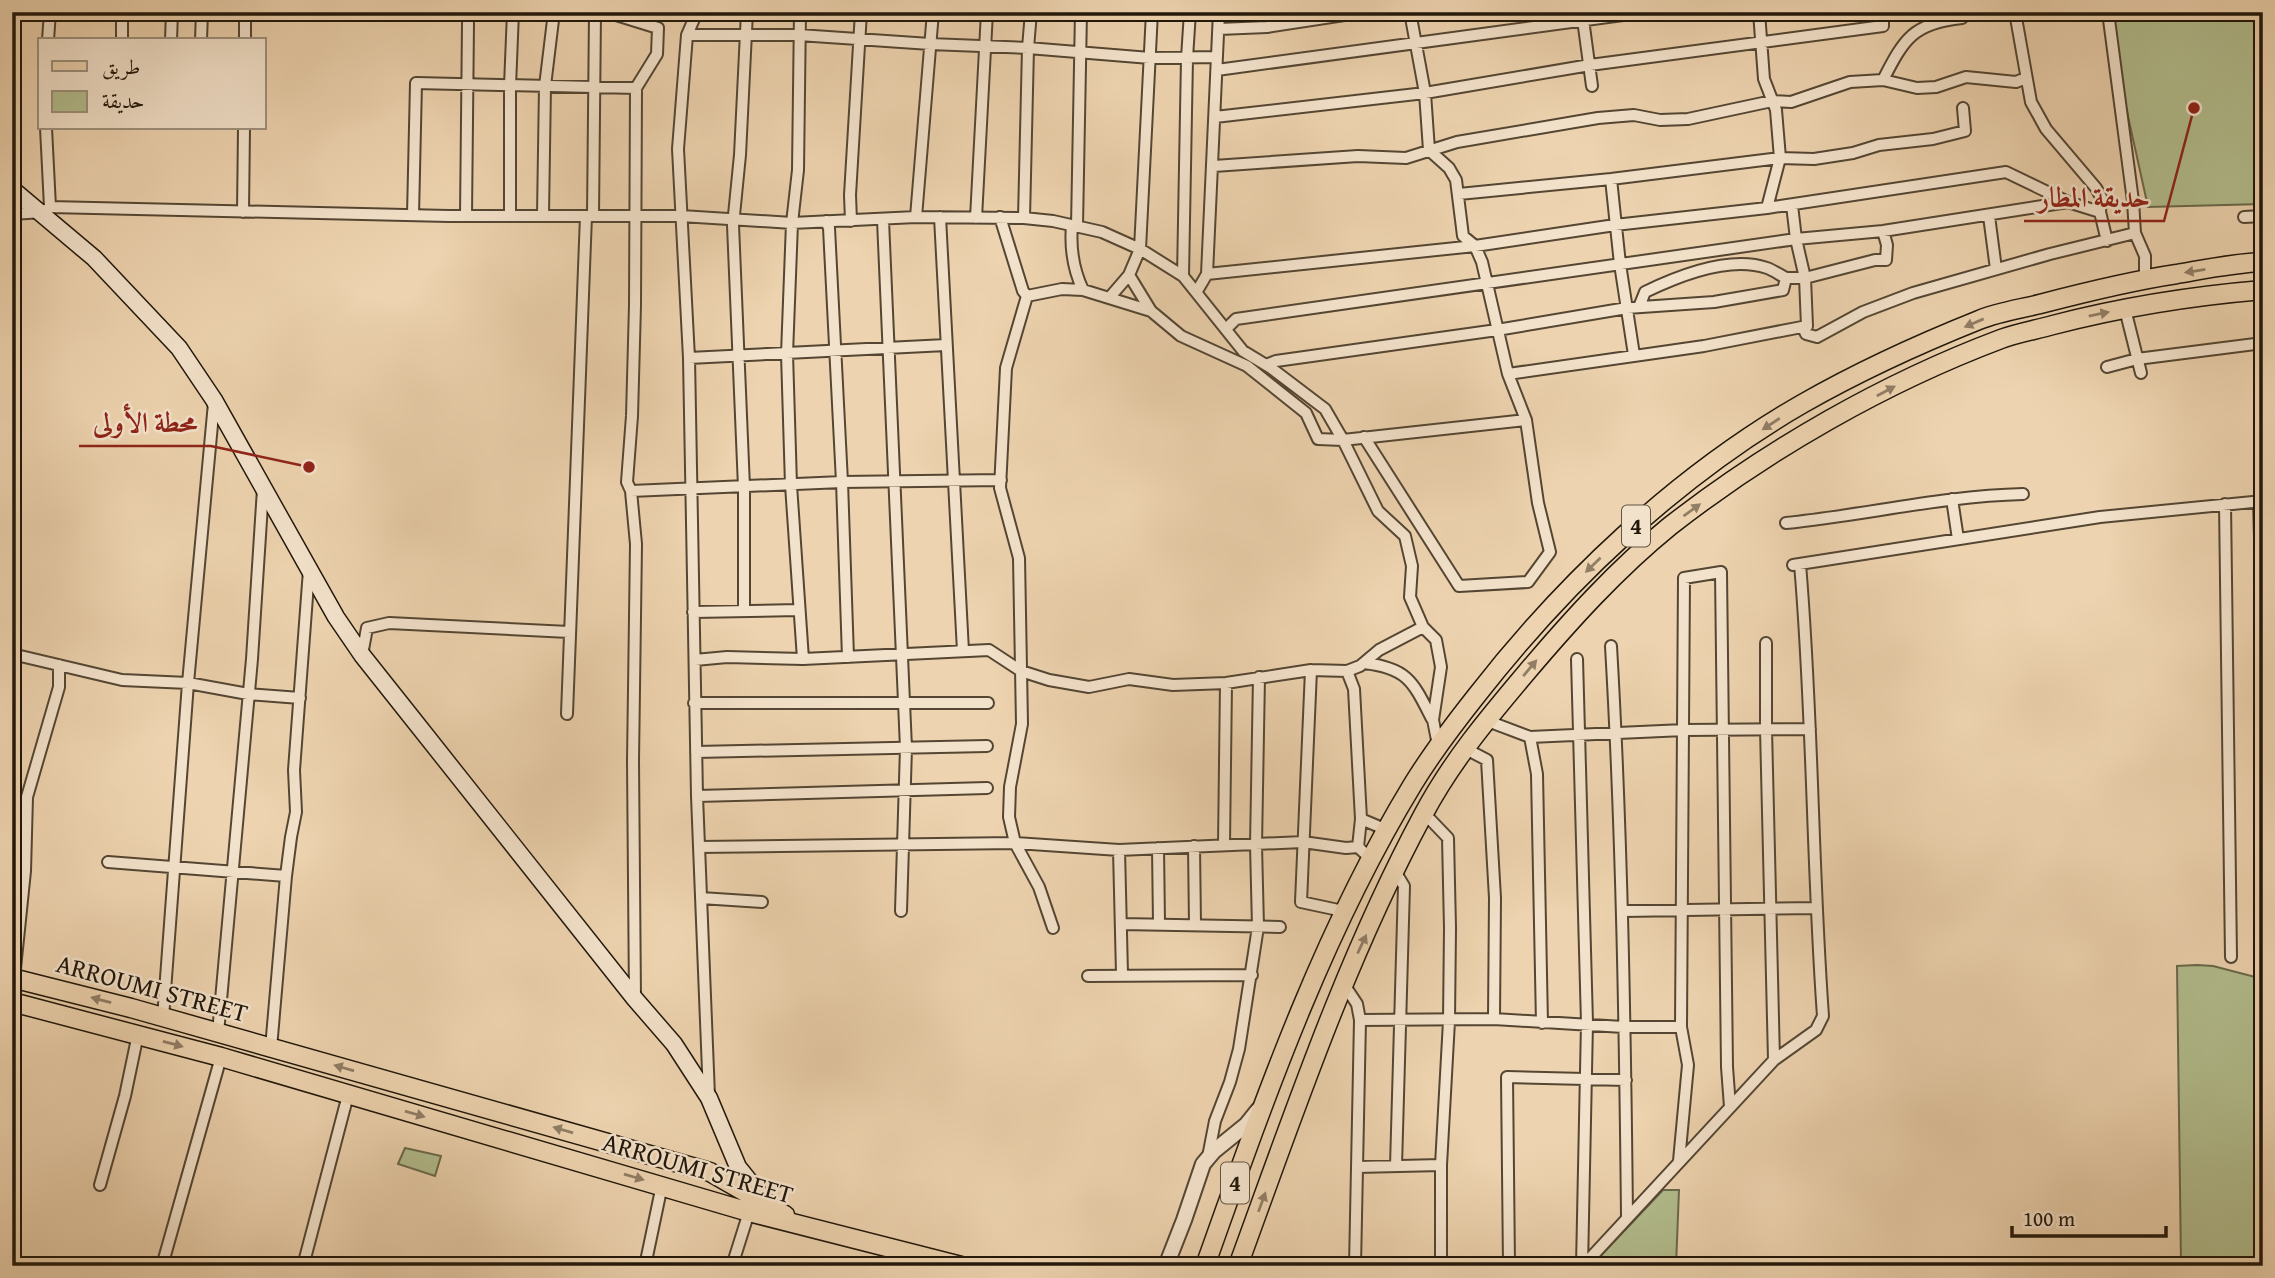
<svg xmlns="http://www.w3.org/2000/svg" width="2275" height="1278" viewBox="0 0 2275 1278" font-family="'Gentium Book Plus',Amiri,serif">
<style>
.green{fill:#b3be8f;stroke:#6a6a4c;stroke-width:2}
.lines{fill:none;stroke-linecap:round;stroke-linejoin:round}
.minor-casing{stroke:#544633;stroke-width:14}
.tertiary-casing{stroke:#544633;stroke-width:18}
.secondary-casing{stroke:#21170a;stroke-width:19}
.primary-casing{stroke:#21170a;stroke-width:21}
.trunk-casing{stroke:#21170a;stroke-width:21}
.minor{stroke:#f3e2cb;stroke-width:10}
.tertiary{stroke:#f3e2cb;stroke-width:14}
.secondary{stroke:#f3e2cb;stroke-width:16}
.primary{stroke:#edd3af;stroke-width:18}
.trunk{stroke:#edd3af;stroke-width:18}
.oneway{fill:#917e65}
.labels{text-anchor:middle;stroke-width:5;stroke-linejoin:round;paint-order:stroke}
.shield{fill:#f3e2cb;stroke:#605444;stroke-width:2}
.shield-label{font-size:24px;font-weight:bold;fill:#21170a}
.street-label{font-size:26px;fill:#21170a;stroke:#f3e2cb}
.leader{fill:none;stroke:#8f2418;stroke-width:2.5}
.callout-dot{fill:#8f2418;stroke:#f3e2cb;stroke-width:2.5}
.callout-label{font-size:28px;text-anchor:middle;font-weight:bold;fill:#8f2418;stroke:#f3e2cb;stroke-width:5;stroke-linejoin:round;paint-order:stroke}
</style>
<rect width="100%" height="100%" fill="#edd3af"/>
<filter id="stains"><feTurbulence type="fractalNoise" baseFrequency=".00286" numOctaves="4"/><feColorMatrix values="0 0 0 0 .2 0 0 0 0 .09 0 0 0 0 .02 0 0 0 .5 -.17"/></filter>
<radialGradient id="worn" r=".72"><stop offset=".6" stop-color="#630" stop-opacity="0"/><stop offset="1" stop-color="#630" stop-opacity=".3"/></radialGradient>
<!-- green -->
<path class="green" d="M2105 12H2263V204L2148 207Z
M2197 965 2213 966 2263 979V1266H2250V1261L2181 1263 2177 966Z
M405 1148 441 1156 435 1176 398 1164Z
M1663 1190H1679L1676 1266H1591Z"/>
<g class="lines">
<!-- minor casing -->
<g class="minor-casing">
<path id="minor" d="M593 12 616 15 658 28 657 54 636 88 635 305 632 416 627 482 631 491 636 544 633 761 635 999
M697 12 687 35 678 149 689 358 697 796 709 1096
M800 12 798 170 792 223 787 354 791 485 803 659
M1582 12 1592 86
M1759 12 1764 79 1776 110 1780 158 1767 208
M2015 12 2031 102 2046 129 2096 188 2101 197 2100 212
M2108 12 2133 201 2135 233
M1219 29 1267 27 1364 12
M687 35H799L930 44 1028 48 1150 58 1217 57
M48 40 50 12
M122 40V12
M171 40 172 12
M201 40 202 12
M245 40V12
M1217 70 1645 12
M1883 80C1904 39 1913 23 1962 18V12
M1215 117 1425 93 1590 65 1883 26V12
M46 128 50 207
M1214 166 1358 156 1406 158 1457 142 1598 118 1634 115 1660 120 1688 119 1772 101 1791 102 1850 82 1883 80 1917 88 1936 87 1966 77 2016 82 2026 78
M1611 179 1620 264 1634 355
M1459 194 1611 179 1780 158 1814 159 1853 153 1879 145 1933 139 1965 131 1963 108
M243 212 244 128
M12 214 43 212 50 207 449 216H681L792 223 916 217 1024 218 1053 221 1102 232 1140 249 1183 276 1243 351 1271 368 1325 409 1343 440 1378 511 1405 536 1412 566 1410 597 1423 627 1436 640 1441 667 1433 720 1438 745
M413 215 416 83 636 88
M543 215 545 86 554 12
M466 216 468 23
M510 216V86L513 12
M593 216 595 12
M1989 216 1996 269
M916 217 933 12
M940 217 963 651
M1000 217 1023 291 1027 296 1006 368 1000 488 1019 558 1022 724 1010 787 1009 817 1015 843 1039 887 1053 928
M2244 217 2263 216
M976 218 987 12
M1024 218 1028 48 1031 12
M883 220 906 748 901 911
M826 221 829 228 842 482 848 657
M851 221 850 195 861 12
M1072 225C1070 248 1073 269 1083 290
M1077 226 1081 12
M1207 274 1475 246 1615 225 1767 208 2006 172 2068 202
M1129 275 1151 311
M1183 276 1187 58 1190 12
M1197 291 1207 274 1219 12
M1027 296 1062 289 1083 290 1151 311 1181 336 1247 366 1306 413 1318 439 1343 440 1526 420
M1110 297 1129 275 1140 249 1152 12
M1639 307 1645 292C1678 276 1729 255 1767 268 1773 270 1780 275 1786 278
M2125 309 2141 373
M1803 327 1806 334 1817 337 1863 312 1913 293 2050 254 2135 233 2145 256V279
M1226 329 1236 319 1796 239 1883 231 2068 202 2100 212 2107 241
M689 358 946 345
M1266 365 1276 361 1497 330 1627 308 1714 302 1783 290 1786 278H1805L1875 260H1886L1887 245 1883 231
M2107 367 2137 359 2263 343
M1508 374 1704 346 1807 326 1805 278 1796 239 1792 205
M1364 437 1459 586 1528 582 1550 552 1538 503 1526 420 1508 374 1482 262 1475 246 1463 236 1456 180 1449 168 1429 150 1425 93 1410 12
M631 491 842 482 1001 480
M1952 499 1958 539
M2259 501 2263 643
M2225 504 2231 957
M1786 523C1865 515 1943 496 2023 494
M1793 565 2100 517 2263 501
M744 611V487L733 225 740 155 747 12
M693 612 799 610
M1766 643V729L1774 1060
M1611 646C1622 836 1625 1026 1627 1216
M12 654 122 680 188 683 248 694 300 698
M362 655 367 628 389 623 569 632
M1577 659 1587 1023 1582 1266
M695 660 727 657 803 659 989 650 1021 671 1049 680 1089 687 1129 679 1173 685 1226 683 1311 670 1347 671 1360 666 1379 650 1423 627
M1364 663C1408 668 1413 682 1432 719
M1311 670 1301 902 1343 911
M1347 671 1354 689 1361 819 1387 830
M694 703H988
M567 714 586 216
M1485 720 1530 737 1684 730 1810 729
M1530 737 1537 774 1542 1023
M1464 748 1487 760 1495 898 1494 1019
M696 752 987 746
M697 796 987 788
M1424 813 1448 838 1450 928 1449 1021 1441 1165V1266
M1224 845 1226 683
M1194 846 1195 925
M699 847 1015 843 1119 850 1303 842 1346 848 1358 847 1371 859
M1358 847 1361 819
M1158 848 1159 923
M1119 850 1122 974
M108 862 286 876
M1395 871 1404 886 1396 1166
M701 898 762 902
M1624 911 1815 908
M1121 924 1280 927
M1088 976 1252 975
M14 978 25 871 27 797 59 687V665
M1343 983 1357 1004 1360 1020 1355 1266
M163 1018 188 683 214 403
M1360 1020 1494 1019 1623 1027H1681
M218 1033 252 659 263 489
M271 1048 286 876 291 837 296 812 294 770 309 570
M1208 1157 1215 1121 1230 1082 1239 1049 1258 927 1256 845 1259 677
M1679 1161 1688 1065 1681 1027 1684 578 1721 572 1727 1067 1730 1107
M1357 1167 1441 1165
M100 1185 125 1096 138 1034
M162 1266 221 1057
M303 1266 348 1095
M645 1266 662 1185
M732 1266 749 1212
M1509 1266 1507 1077 1626 1080
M1583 1266 1774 1060 1816 1030 1823 1016C1812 866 1813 715 1800 564"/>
</g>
<!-- tertiary casing -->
<g class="tertiary-casing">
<path id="tertiary" d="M1166 1266 1184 1220 1203 1164 1214 1151 1246 1125 1258 1110"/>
</g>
<!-- secondary casing -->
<g class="secondary-casing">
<path id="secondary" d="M12 189 94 258 179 348 214 400 336 617 362 655 420 728 635 999 674 1044 709 1098 738 1167 767 1203"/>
</g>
<!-- primary casing -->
<g class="primary-casing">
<path id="primary" d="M12 978 131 1008 710 1172 785 1215
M12 1002 221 1057 749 1212 961 1266"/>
</g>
<!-- trunk casing -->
<g class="trunk-casing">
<path id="trunk" d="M1205 1266C1264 1101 1321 935 1413 784 1432 753 1454 724 1477 695 1565 582 1677 476 1802 404 1858 372 1919 344 1979 320 1998 312 2020 309 2040 304 2086 292 2130 281 2177 274 2206 269 2234 263 2263 262
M1238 1266C1294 1113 1346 958 1423 815 1451 762 1488 718 1526 673 1570 621 1617 569 1670 526 1769 449 1884 383 2001 339 2017 333 2035 330 2053 325 2122 307 2191 296 2263 290"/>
</g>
<!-- minor -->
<use href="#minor" class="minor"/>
<!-- tertiary -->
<use href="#tertiary" class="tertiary"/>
<!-- secondary -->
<use href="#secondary" class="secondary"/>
<!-- primary -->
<use href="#primary" class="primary"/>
<!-- trunk -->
<use href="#trunk" class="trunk"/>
</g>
<!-- one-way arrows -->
<defs><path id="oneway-solid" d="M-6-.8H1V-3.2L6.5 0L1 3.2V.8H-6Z" transform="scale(1.75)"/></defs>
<g class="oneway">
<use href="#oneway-solid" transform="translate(2195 271) rotate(171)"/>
<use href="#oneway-solid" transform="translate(2099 314) rotate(-11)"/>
<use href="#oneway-solid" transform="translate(1974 323) rotate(157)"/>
<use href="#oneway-solid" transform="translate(1886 391) rotate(-28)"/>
<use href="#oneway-solid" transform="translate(1771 424) rotate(147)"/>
<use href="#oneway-solid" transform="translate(1692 510) rotate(-36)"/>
<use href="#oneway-solid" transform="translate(1593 565) rotate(136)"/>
<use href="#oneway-solid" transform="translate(1530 668) rotate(-50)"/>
<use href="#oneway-solid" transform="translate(1362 944) rotate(-65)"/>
<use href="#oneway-solid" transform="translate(101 1000) rotate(-165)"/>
<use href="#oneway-solid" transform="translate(173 1044) rotate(15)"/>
<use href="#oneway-solid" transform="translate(344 1068) rotate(-164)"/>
<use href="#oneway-solid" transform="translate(415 1114) rotate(16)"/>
<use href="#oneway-solid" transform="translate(563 1130) rotate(-164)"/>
<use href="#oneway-solid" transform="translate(634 1177) rotate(16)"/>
<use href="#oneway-solid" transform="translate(1262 1202) rotate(-70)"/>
</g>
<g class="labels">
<!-- shield labels -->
<g class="shield">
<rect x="1622" y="505.5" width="28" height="41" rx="5"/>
<rect x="1221" y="1162.5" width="28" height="41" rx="5"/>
</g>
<g class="shield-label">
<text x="1636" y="534">4</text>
<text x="1235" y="1191">4</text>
</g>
<!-- street labels -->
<g class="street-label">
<text transform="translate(152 988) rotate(15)" y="9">ARROUMI STREET</text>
<text transform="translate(698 1168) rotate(16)" y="9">ARROUMI STREET</text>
</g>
</g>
<!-- callouts -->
<path class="leader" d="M2194 108L2164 221H2024M309 467L211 446H79"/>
<g class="callout-dot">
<circle cx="2194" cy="108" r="7"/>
<circle cx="309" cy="467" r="7"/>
</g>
<g class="callout-label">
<text x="2094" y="207">حديقة المطار</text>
<text x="145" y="432">محطة الأولى</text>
</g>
<!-- margin -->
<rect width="2275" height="1278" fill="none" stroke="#edd3af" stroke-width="42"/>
<rect x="14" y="14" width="2247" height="1250" fill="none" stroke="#21170a" stroke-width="3.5"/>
<rect x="21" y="21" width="2233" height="1236" fill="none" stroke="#21170a" stroke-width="2"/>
<!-- legend -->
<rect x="38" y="38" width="228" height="91" fill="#f3e2cb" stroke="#9f917e" stroke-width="2"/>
<rect x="52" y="61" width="35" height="10" fill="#edd3af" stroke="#9f917e" stroke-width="2"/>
<text x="102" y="74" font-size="21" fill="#21170a">طريق</text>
<rect x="52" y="91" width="35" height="21" fill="#b3be8f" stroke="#9f917e" stroke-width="2"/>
<text x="102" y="108" font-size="21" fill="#21170a">حديقة</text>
<!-- scale -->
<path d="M2012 1226v10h154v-10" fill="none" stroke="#21170a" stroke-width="3.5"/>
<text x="2023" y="1226" font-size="21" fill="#21170a" stroke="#f3e2cb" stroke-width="5" paint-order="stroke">100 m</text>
<rect width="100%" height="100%" filter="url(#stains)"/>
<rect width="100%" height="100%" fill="url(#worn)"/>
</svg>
